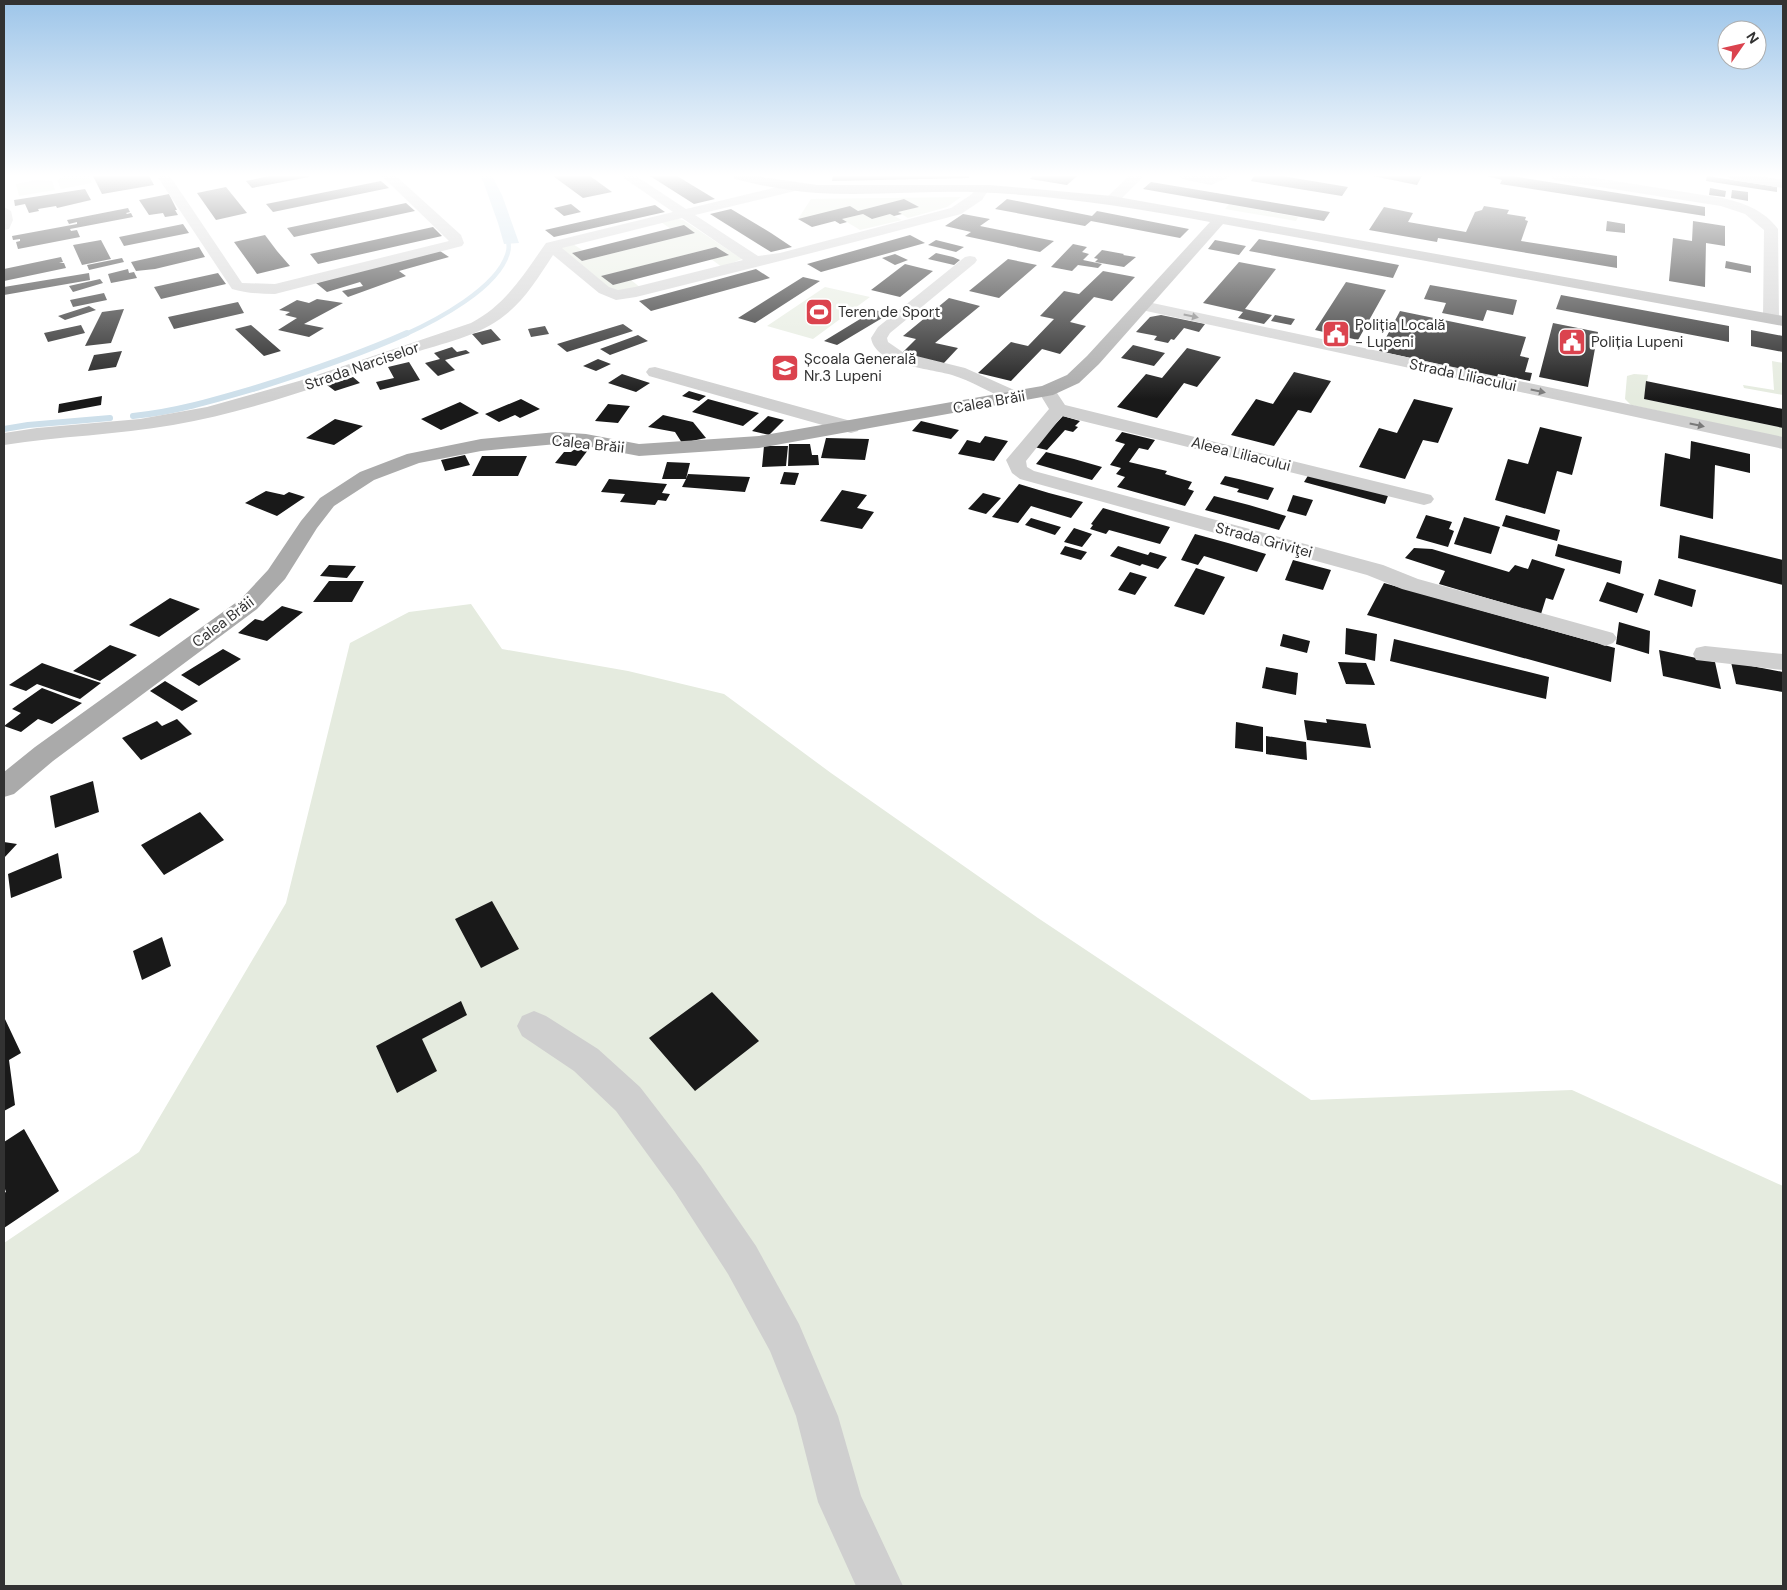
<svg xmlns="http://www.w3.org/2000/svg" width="1787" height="1590" viewBox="0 0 1787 1590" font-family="'DM Sans',sans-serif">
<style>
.green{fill:#e5ebdf}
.water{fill:#cddfea}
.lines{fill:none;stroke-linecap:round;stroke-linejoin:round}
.stream-far1{stroke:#cddfea;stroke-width:4.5}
.stream{stroke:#cddfea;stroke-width:6}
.building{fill:#191919}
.minor{fill:#cfcfcf;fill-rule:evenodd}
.major{fill:#aaa;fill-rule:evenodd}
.oneway{fill:#797979}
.labels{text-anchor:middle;stroke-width:5;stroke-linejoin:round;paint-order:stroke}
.far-poi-label{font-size:15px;fill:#323232;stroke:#fff;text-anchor:start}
.far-street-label{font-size:15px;fill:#323232;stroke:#fff}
</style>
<rect width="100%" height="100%" fill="#fff"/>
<!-- green -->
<path class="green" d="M65 176H88L92 183 61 189 57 180Z
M37 180 52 181 55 190 19 196 16 184Z
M961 197 947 207 908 218 898 212 918 207 904 199 858 211 798 219 811 199Z
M1229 204 1232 205 1298 217 1296 221 1225 209Z
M863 214 872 219 890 214 902 220 860 230 842 219Z
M677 219 683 220 742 259 722 267 711 259 728 254 716 247 602 276 613 285 631 280 641 288 612 291 560 247 573 244 582 250 572 253 582 261 695 233 684 226 671 229 661 222Z
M825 287 870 297 813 339 767 326Z
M1772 361 1783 363V395L1744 388 1743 385 1774 390Z
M1634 374 1648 375 1644 399 1783 428V438L1631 405 1625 399 1627 376Z
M471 604 502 649 628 671 724 694 831 773 1038 918 1311 1100 1572 1090 1783 1186V1586H4V1243L139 1152 286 903 350 643 409 612Z"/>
<!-- water -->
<path class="water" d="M479 176H491L493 178 502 195 519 243 504 244 498 223 483 181Z"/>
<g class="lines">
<!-- stream-far1 -->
<path class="stream-far1" d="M404 335C435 321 499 288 508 252 510 246 508 239 506 233"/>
<!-- stream -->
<path class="stream" d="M133 416C175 412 215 400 256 388 307 372 358 355 407 333
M4 429 28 425 110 418"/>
</g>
<!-- building -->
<path class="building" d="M93 176H149L154 185 102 194Z
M270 176H309V177L252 188 246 181Z
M553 176H590L612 192 583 198Z
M650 176H677L715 199 694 204Z
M833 176H968L969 178 832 181Z
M1033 176H1077L1067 185 1030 179Z
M1254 176H1282L1348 187 1342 196 1251 181Z
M1373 176H1422L1417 185Z
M1487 176H1512L1705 207V216L1500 184 1502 180Z
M1707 176 1777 187V192L1706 181Z
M381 181 389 188 273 212 266 204Z
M1151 182 1240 197 1330 212 1324 221 1143 189Z
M226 187 247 213 216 220 197 193Z
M1710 188 1726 191 1725 197 1709 195Z
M85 189 91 200 57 208 56 206 38 209 39 211 29 213 25 204 15 206 14 200Z
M1732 190 1748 192V201L1731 198Z
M169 194 177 210H175L178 215 165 217 163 213 149 215 139 200Z
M904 199 919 207 898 212 902 214 894 216 890 214 872 219 863 214 842 219 847 222 840 224 835 221 812 227 798 219 850 206 858 211Z
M1007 199 1092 216 1097 211 1189 229 1180 238 1091 221 1085 226 995 209Z
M406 203 415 211 294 237 287 228Z
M571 204 581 212 564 216 554 208Z
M655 205 665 212 554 237 545 230Z
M1484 206 1509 210 1507 214 1526 217 1525 220 1528 221 1521 241 1617 256V268L1438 238 1437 242 1369 230 1384 207 1413 213 1408 222 1466 232 1475 212 1482 210Z
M128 208 130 212 126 213 127 214 131 213 133 217 70 229 71 231 77 230 80 237 18 249 16 242 20 241V239L13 240 12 236 77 224V222L69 224 67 220Z
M731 209 771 233 792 247 771 252 710 214Z
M963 214 990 219 980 226 1054 241 1040 252 965 236 971 232 945 226Z
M1607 221 1625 224V233L1606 231Z
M1693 221 1725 226V246L1706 243 1705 287 1669 281 1673 238 1692 241Z
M183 224 189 233 124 246 119 237Z
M684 225 695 233 582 261 572 253Z
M433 227 442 236 318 264 310 254Z
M265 235 277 251 290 266 257 274 234 242Z
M910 235 925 243 821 272 807 264Z
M1259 239 1351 256 1399 265 1393 278 1249 251Z
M101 240 111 259 82 265 73 245Z
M936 240 964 247 956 252 928 245Z
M1215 240 1246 246 1239 255 1208 249Z
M1073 244 1087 247 1082 252 1089 254 1083 260 1102 264 1098 268 1078 265 1072 271 1051 267Z
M199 247 205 257 155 269 136 271 131 262Z
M716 247 729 255 613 285 601 276Z
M437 249 449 257 399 271 406 276 348 297 342 291 363 286 360 282 327 292 316 283Z
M1102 250 1124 254 1123 255 1136 257 1124 267 1095 262 1098 259 1094 258Z
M936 253 953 257 960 260 954 265 928 259Z
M895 254 908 260 895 265 882 258Z
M61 257 63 262 59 263H64L66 268 4 281V269Z
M122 258 124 262 89 270 87 265Z
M1008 259 1037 265 999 298 969 291Z
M1726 261 1751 266V273L1725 268Z
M1239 262 1276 269 1245 309 1272 315 1264 324 1238 318 1243 312 1203 303Z
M905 264 933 271 900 297 871 290Z
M128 269 129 273 134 272 137 278 111 283 108 274Z
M756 269 770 278 651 311 639 301Z
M1103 271 1135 277 1112 301 1094 297 1070 322 1086 326 1060 354 1042 349 1011 381 978 373 1011 342 1028 346 1054 319 1040 316 1064 291 1079 294Z
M89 273 90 280 4 295V287Z
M218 273 226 284 161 299 154 287Z
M803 277 820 281 755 323 738 318Z
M100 279 103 283 73 292 69 286Z
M1346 282 1386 290 1358 340 1315 330Z
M1430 285 1517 300 1513 315 1487 310 1483 321 1442 313 1446 303 1424 299Z
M104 293 107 300 73 307 70 300Z
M1561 295 1729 326V342L1556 309Z
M949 298 980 306 935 343 958 348 943 364 900 355 916 339 903 336Z
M317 299 343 303 304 324 324 328 309 337 278 330 297 318 285 315 290 312 279 310 297 300 309 303Z
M238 302 244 313 174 329 168 317Z
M89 306 96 310 65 320 58 316Z
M124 309 111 343 85 346 102 312Z
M875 310 889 314 837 345 824 341Z
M1400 311 1526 337 1520 356 1529 358 1525 372 1532 373 1530 381 1498 374 1497 377 1379 351Z
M1161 315 1205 324 1199 332 1184 328 1174 340 1171 339 1168 343 1154 340 1157 336 1136 332 1150 317Z
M1275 315 1295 319 1291 325 1271 321Z
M1553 323 1598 332 1588 387 1539 377Z
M623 324 633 331 567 352 557 344Z
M81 325 85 333 48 342 44 333Z
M251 325 281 351 264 356 235 329Z
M545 326 549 334 531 337 528 329Z
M491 329 501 340 482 345 472 334Z
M1751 330 1783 336V352L1751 346Z
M638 335 648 341 610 355 600 349Z
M1133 345 1165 353 1154 366 1121 358Z
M452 347 457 352 466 350 470 353 445 360 455 370 438 376 425 363 440 359 434 353Z
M1187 348 1221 357 1197 387 1184 383 1157 418 1117 407 1146 374 1162 378Z
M122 351 116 367 88 371 94 355Z
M598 359 611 364 596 371 583 366Z
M409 362 420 380 380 390 376 382 394 378 388 367Z
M1294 372 1331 381 1311 413 1298 410 1274 446 1231 435 1256 399 1273 404Z
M622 374 650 383 636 392 608 383Z
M353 377 360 383 335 391 327 385Z
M1646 381 1783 409V428L1644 399Z
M689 391 706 396 699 401 682 396Z
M102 396 101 405 58 413 59 404Z
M521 399 540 409 520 418 515 415 499 422 485 414Z
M708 399 759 413 743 426 692 412Z
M1414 399 1453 408 1438 443 1423 440 1405 479 1359 467 1379 428 1397 433Z
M460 402 479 413 441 430 421 419Z
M608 404 630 406 618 423 595 421Z
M663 415 693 422 706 438 682 443 675 432 648 427Z
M768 416 784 420 769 435 752 431Z
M1063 416 1080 421 1075 426 1078 427 1073 432 1065 430 1047 450 1034 447Z
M335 419 363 426 334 445 306 438Z
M921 421 959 430 951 439 912 431Z
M1540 427 1582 437 1572 475 1557 471 1545 514 1495 500 1508 459 1528 464Z
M1122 432 1155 440 1148 450 1139 448 1129 462 1167 471 1165 474 1192 482 1188 489 1194 491 1185 506 1117 487 1125 477 1116 474 1121 468 1110 465 1125 444 1115 441Z
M985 436 1008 441 994 461 958 454 967 440 980 443Z
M826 438 869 439 865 460 821 458Z
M1691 441 1750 454V473L1715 465 1713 519 1660 506 1665 453 1690 459Z
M789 444H810L812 455H818L819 465 788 466Z
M764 446H788L786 466 762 467Z
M575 449 588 450 576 466 555 463 564 452H571Z
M1046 452 1074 459 1102 467 1092 480 1036 464Z
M465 455 470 465 445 471 441 460Z
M482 456H527L518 476H472Z
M667 462 690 463 686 479 688 474 750 477 745 492 682 487 686 479H662Z
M784 472 799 473 795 485 780 484Z
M1309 474 1389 493 1385 504 1304 482Z
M1225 476 1243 480 1274 488 1268 500 1237 492 1239 489 1220 484Z
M609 479 667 484 662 493 670 494 666 501 658 500 655 505 620 502 625 494 601 492Z
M1019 484 1049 493 1083 502 1071 518 1031 506 1018 523 992 517Z
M842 490 867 495 857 508 874 512 862 529 820 521Z
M266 491 284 495 289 492 305 497 277 516 245 503Z
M983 493 1001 498 986 514 968 509Z
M1293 495 1313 500 1306 516 1287 511Z
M1214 496 1249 505 1286 516 1279 530 1205 510Z
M1103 508 1134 517 1170 527 1160 544 1109 530 1106 534 1090 529 1093 525 1091 524Z
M1426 515 1452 522 1449 529 1454 531 1448 547 1416 538Z
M1506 515 1560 530 1557 541 1502 526Z
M1464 517 1500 527 1491 554 1454 544Z
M1031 518 1061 527 1055 535 1025 525Z
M1074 528 1092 534 1082 547 1064 542Z
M1195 534 1228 543 1266 554 1257 572 1204 556 1198 565 1181 560Z
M1680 535 1783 560V585L1678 558Z
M1558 544 1622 561 1620 574 1555 556Z
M1065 546 1087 552 1081 560 1060 554Z
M1118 546 1148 555 1150 552 1167 557 1158 569 1142 564 1140 566 1110 556Z
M1414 548 1432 549 1509 572 1515 565 1528 569 1532 559 1565 569 1553 600 1546 598 1541 614 1439 584 1445 571 1405 558Z
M1293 560 1331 570 1323 590 1285 580Z
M329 565 356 566 347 578 320 576Z
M1196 568 1225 577 1204 615 1174 606Z
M1130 572 1147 577 1135 595 1118 590Z
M1659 579 1696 590 1692 607 1654 595Z
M329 581H364L352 602H313Z
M1607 582 1644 594 1637 613 1599 601Z
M1384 583 1615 648 1611 682 1367 615Z
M170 598 200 609 159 637 129 625Z
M282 606 303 612 267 641 238 633 255 619 263 621Z
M1619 622 1650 631 1649 654 1616 644Z
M1346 628 1377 634 1375 661 1345 654Z
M1283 634 1310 641 1307 653 1280 646Z
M1394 639 1549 677 1546 699 1390 661Z
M110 645 137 655 100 681 73 671Z
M223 649 241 659 199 686 181 675Z
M1659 650 1715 662 1721 689 1663 676Z
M1338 662 1366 663 1375 685 1346 684Z
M1731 662 1783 672V692L1736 684Z
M42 663 59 669 101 683 80 699 37 684 26 691 9 685Z
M1266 667 1298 673 1296 695 1262 688Z
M165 681 198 701 182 711 150 691Z
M42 688 82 703 52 724 38 719 21 732 4 726 21 713 12 709Z
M177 719 192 734 141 760 122 738 157 721 162 726Z
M1326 719 1366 724 1371 748 1307 740 1304 720 1327 723Z
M1236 722 1263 727V752L1235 748Z
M1266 736 1306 742 1307 760 1266 754Z
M93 781 99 812 55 828 50 796Z
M200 812 224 840 164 875 141 845Z
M4 842 17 844 4 858Z
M58 853 62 878 11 898 8 874Z
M492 901 519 949 481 968 455 919Z
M162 937 171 966 142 980 133 951Z
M712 992 759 1041 695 1091 649 1038Z
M461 1001 467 1015 422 1039 437 1071 397 1093 376 1046Z
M4 1017 21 1053 9 1060 15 1105 4 1111Z
M24 1129 59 1191 4 1228V1193L6 1192 4 1186V1142Z"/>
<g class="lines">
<!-- minor -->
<path class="minor" d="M157 176H170L242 283 275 284 449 241 382 176H396L461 235 464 243 462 246 275 294C260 294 246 293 232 289Z
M621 176H636L686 209 790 184 795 185 796 188 795 191 695 215 758 256 780 253 951 208 972 194 977 186H987L989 189 982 200 961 214C853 243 745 270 636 297L616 300 599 293 553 255C538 278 523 303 500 319 472 339 437 344 405 356 329 383 253 411 173 425 117 435 60 436 4 445V433L37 428 140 419 207 407 299 381 471 323C506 305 524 274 546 243L673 212ZM682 218 743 260 635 287 618 290 609 287 562 248Z
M1129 176H1144L1117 203H1107L1105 200 1107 197Z
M1180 176H1232L1211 185 1182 179Z
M1549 176H1583L1722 198C1744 203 1764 210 1778 229L1779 319 1777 322H1765L1763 319 1764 230 1745 214 1721 206 1555 180Z
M4 207 11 211 13 220 9 229 4 230Z
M970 256 975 257 977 260 975 263 890 333 887 338 888 342 904 353 965 368 1021 393 1024 397 1021 401 1015 402 1009 401C990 392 971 381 952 375 929 368 876 366 871 338L878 327 965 257Z
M1143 301 1783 437V449L1137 309 1135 306 1137 303Z
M655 367 858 423 860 427 858 431 851 433 649 376 646 372 649 368Z
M1047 386 1053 387 1065 405 1431 495 1434 499 1431 503 1424 505 1062 416 1026 461 1027 467 1034 471 1383 565 1418 579 1613 633 1617 638 1613 643 1605 646 1597 643 1402 589 1367 575 1020 479 1012 473 1006 460 1049 409 1038 391 1041 387Z
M1705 646 1783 654V670L1696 660 1693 654 1696 648Z
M534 1011 546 1016 598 1049 640 1087 701 1166 756 1246 799 1324 838 1416 861 1496 903 1586H856L818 1502 796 1416 770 1351 728 1274 675 1192 616 1111 574 1071 522 1036 517 1026 522 1016Z"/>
<!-- major -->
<path class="major" d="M733 176H756L817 185H990L1112 196 1783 316V326L1223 224 1099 364 1079 383 1053 395 759 448 639 456 586 446 557 444 481 451 419 463 374 480 334 506 317 528 285 579 257 609 53 761 14 794 4 797V772L35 747 241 599 268 570 301 521 320 498 360 472 407 454 481 439 557 432 586 434 639 444 759 436 1042 386 1067 375 1087 356 1210 222C1131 207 1053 195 973 192 921 191 869 196 817 193 789 191 762 186 735 179Z
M1727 176H1760L1783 180V188L1733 180Z"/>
</g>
<!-- one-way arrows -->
<defs><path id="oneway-solid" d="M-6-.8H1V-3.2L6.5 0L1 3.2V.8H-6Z" transform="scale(1.25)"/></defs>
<g class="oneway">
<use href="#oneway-solid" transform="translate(1191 316) rotate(12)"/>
<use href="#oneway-solid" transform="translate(1538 391) rotate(12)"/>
<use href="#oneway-solid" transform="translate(1697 425) rotate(12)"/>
</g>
<!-- sky -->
<linearGradient id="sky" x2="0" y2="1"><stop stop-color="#9dc5e9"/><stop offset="0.44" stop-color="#fff"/><stop offset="1" stop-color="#fff" stop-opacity="0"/></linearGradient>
<rect width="1787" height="399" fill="url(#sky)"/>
<!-- icons -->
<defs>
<g id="stadium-square" transform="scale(1.4375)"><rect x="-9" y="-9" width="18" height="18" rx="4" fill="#db434e" stroke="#fff"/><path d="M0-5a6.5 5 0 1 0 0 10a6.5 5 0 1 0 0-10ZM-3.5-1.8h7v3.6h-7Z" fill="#fff"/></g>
<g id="civic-square" transform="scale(1.4375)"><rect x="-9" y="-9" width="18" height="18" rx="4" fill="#db434e" stroke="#fff"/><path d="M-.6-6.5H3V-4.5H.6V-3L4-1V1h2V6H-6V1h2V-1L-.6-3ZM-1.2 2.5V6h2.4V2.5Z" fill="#fff"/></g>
<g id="school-square" transform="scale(1.4375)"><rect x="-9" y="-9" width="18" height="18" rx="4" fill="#db434e" stroke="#fff"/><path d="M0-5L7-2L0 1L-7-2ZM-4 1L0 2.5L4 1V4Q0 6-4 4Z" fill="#fff"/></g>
</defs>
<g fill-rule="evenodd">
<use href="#stadium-square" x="819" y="312"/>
<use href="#civic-square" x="1336" y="334"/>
<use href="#civic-square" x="1572" y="342"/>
<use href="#school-square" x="785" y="368"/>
</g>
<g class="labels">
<!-- far-poi labels -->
<g class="far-poi-label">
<text x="838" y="317">Teren de Sport</text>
<text x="1355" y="330">Poliția Locală<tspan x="1355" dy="17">- Lupeni</tspan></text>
<text x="1591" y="347">Poliția Lupeni</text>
<text x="804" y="364">Școala Generală<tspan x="804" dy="17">Nr.3 Lupeni</tspan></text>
</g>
<!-- far-street labels -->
<g class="far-street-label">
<text transform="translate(362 366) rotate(-19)" y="5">Strada Narciselor</text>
<text transform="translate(1463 375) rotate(12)" y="5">Strada Liliacului</text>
<text transform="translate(989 402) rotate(-10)" y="5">Calea Brăii</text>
<text transform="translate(588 444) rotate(6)" y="5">Calea Brăii</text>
<text transform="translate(1241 454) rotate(14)" y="5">Aleea Liliacului</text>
<text transform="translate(1264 540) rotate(15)" y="5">Strada Griviţei</text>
<text transform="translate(223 622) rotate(-37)" y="5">Calea Brăii</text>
</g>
</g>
<!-- border -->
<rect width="1787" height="1590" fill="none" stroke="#323232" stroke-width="10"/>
<!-- north arrow -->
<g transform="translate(1742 45) rotate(56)"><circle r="24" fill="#ffffff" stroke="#adadad"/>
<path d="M0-4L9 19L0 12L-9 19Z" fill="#db434e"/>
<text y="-8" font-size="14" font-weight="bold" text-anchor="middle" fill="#323232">N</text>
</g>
</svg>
